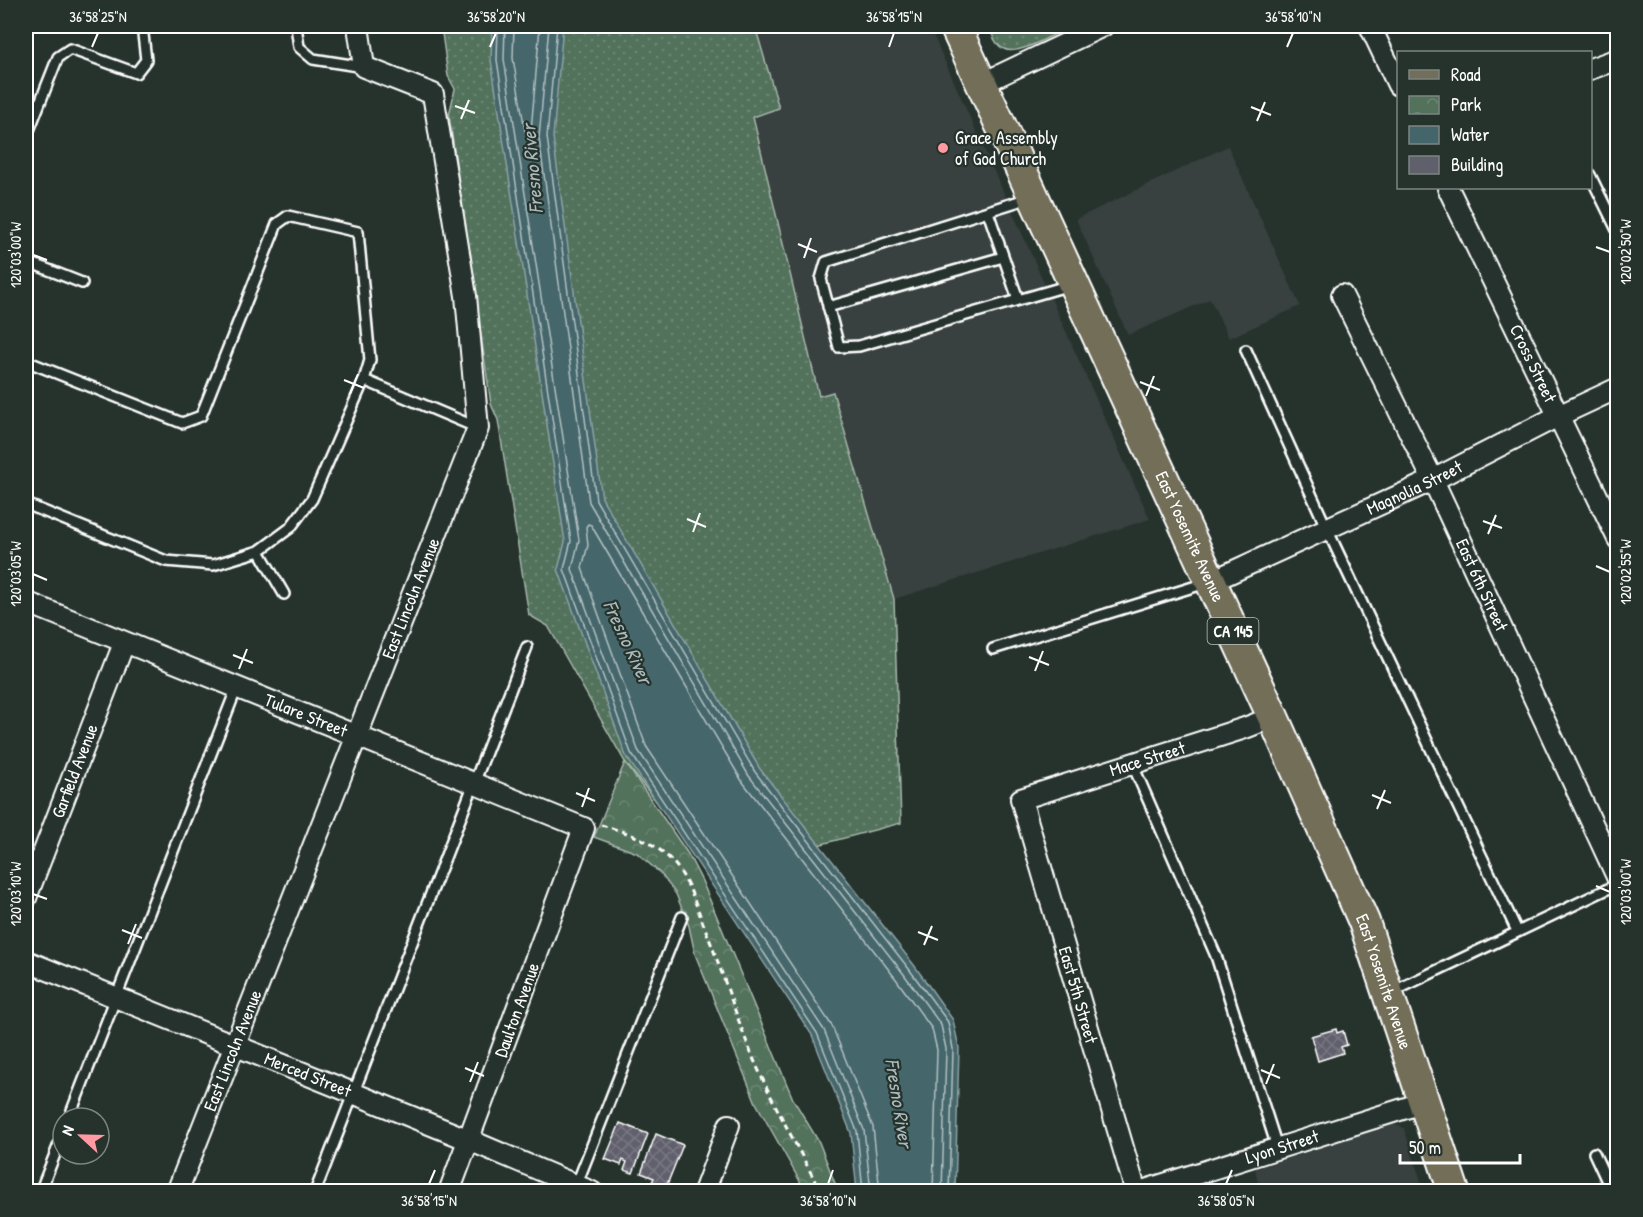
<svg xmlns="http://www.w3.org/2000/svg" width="1643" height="1217" viewBox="0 0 1643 1217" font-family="'Patrick Hand',sans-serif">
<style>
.built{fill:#374040}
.grass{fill:url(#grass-dots);stroke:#a8b8ad;stroke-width:1.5}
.park{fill:url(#park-crowns);stroke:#a8b8ad;stroke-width:1.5}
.water{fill:#44666b;stroke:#8fa3a6;stroke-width:1.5}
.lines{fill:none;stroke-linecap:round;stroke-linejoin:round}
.shore{stroke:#b4c2c4;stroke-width:1.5}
.building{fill:url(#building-cross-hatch);stroke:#fff;stroke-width:1.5}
.lane-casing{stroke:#fff;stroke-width:14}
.street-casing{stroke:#fff;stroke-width:24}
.primary-casing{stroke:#fff;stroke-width:34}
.path{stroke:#fff;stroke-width:3;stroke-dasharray:6 4.5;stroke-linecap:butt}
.lane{stroke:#26332d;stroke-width:9}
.street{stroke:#26332d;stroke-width:20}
.primary{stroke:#726e59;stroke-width:30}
.ticks{fill:none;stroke:#fff;stroke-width:2}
.poi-dot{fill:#ff9aa2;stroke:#26332d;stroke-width:2}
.labels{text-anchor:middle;stroke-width:4.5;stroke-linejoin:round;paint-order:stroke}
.shield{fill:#26332d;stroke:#bec2c0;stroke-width:1.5}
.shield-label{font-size:16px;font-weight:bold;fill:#fff}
.poi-label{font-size:18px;fill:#fff;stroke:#26332d;text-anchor:start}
.street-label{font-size:18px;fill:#fff;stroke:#26332d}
.water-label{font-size:20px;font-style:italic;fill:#abbabc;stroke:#26332d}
.neatline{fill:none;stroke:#fff;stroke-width:2}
.ticks-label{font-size:15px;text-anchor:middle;fill:#fff}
</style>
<defs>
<pattern id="grass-dots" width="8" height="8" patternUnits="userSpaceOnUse" patternTransform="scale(1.5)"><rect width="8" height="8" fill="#52725b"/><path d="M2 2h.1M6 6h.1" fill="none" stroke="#6c8774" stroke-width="1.8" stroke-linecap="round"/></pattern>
<pattern id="park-crowns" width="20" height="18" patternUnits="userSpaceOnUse" patternTransform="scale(1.5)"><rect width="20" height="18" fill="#52725b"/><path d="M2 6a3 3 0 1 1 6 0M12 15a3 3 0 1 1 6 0" fill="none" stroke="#6c8774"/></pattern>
<pattern id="building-cross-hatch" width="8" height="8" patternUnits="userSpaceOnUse" patternTransform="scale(1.5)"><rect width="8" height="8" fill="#605f6c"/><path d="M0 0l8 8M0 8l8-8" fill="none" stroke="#787782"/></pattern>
</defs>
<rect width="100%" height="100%" fill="#26332d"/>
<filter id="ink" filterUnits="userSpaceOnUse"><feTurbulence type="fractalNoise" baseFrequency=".0167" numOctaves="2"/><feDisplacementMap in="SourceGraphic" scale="12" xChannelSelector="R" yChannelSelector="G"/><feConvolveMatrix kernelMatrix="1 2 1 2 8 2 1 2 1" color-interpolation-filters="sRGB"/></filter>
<g filter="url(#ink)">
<!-- built -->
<path class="built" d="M755 26H929L1150 519 894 599 834 393 819 396 753 116 779 108Z
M1228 146 1300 306 1229 338 1210 299 1128 335 1076 219Z
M1393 1124 1404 1128 1424 1191H1260L1255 1169Z"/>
<!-- grass -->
<path class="grass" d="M441 26H755L779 108 753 117 819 396 833 392 894 599 901 823 713 873 625 762 548 626 529 615 498 420 491 404 449 115 455 89 448 76Z
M989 26H1071C1057 32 1018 57 1004 49 995 45 992 34 989 26Z"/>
<!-- park -->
<path class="park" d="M625 762 688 854 702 881 793 1099 819 1142 838 1191H804L802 1185 756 1103 695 954 689 926 676 894 661 874 637 853 594 837Z"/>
<!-- water -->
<path class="water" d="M492 26H563L553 137 602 498 760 769 914 965 953 1020 959 1048 955 1191H857L851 1133 812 1035 626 756 558 569 565 542 491 60Z"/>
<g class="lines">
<!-- shore -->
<path class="shore" d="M498 26 497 60 571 541 564 569 631 753 817 1033 857 1131 863 1192
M505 26 504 59 579 540 572 569 638 750 824 1030 864 1130 871 1192
M514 26 513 58 525 131 528 134 531 131 540 26
M549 26 539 138 589 502 749 776 903 973 941 1025 946 1049 942 1192
M557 26 547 137 596 500 755 772 909 969 948 1022 953 1049 949 1192
M880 1192 873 1127 832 1026 646 746 582 568 588 545 586 527 588 524 591 525 742 781 896 979 932 1029 937 1050 933 1192"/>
</g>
<!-- building -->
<path class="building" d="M1336 1029 1337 1033 1343 1031 1347 1045 1341 1047 1343 1053 1318 1061 1311 1036Z
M620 1123 648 1134 633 1173 624 1170 627 1162 623 1160 621 1165 605 1159Z
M656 1134 683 1145 666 1187 652 1182 654 1178 641 1173Z
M1251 1184 1254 1192H1226Z"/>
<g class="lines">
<!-- lane casing -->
<g class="lane-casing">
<path id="lane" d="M296 26 299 47 313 59 364 67
M26 138 58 57 70 49 136 73 146 60 142 26
M1590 175 1618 232
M1029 198 826 262 821 279 839 347 859 346 1070 285
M988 212 1018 299
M26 261 82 283
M828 307 1003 257
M1246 350 1327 529 1517 931
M26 361 182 423 201 416 277 224 288 216 358 232 370 360 364 380 312 499 290 528 259 551 213 565 166 561 26 504
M364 380 478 428
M259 551 284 594
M993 649 1206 583
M1132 763 1216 956 1277 1147
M1392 992 1618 884
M69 1118 237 687
M1594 1153 1612 1192
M576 1186 682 917
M40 1192 63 1134
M315 1192 527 647"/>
</g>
<!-- street casing -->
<g class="street-casing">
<g id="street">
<path d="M1370 26 1398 85"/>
<path d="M1590 69 1618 59"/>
<path d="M981 84 1103 26"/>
<path id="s1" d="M1448 188 1618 539"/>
<path id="s2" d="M1342 295 1433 480 1618 879"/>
<path id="s3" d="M1210 582 1433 480 1558 416 1618 388"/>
<path id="s4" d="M26 602 584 828 449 1192"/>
<path id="s5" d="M26 898 124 643"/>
<path id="s6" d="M26 961 469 1140 592 1192"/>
<path id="s7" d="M177 1192 478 428 466 296 433 94 364 67 358 26"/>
<path d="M704 1192 729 1125"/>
<path id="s8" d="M1136 1192 1021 799 1245 728 1273 717"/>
<path id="s9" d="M1139 1192 1425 1102"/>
</g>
</g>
<!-- primary casing -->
<g class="primary-casing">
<g id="primary">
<path id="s10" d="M955 26 1273 717 1364 922 1454 1192"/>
</g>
</g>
<!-- path -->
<path class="path" d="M601 825C626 832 652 840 670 859 687 876 695 902 703 923 720 965 733 1007 749 1048 769 1097 796 1144 821 1192"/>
<!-- lane -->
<use href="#lane" class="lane"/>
<!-- street -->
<use href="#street" class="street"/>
<!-- primary -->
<use href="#primary" class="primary"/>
</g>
</g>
<!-- ticks -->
<path class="ticks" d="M92 47 98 33M490 47 496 33M889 47 894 33M1287 47 1293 33M455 106 475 113M1251 107 1271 115M461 119 469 100M1257 121 1265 102M798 244 817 252M1596 247 1610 252M33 255 47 260M804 258 811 238M344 380 364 388M1140 382 1160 390M350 394 358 374M1146 396 1154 376M687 519 706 527M1483 521 1502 528M693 532 700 513M1488 534 1496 515M1596 566 1610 572M33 574 47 580M233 655 253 663M1029 657 1049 665M239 669 247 649M1035 671 1043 651M576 793 595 801M1372 795 1391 803M582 807 589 788M1377 809 1385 790M1596 886 1610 892M33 894 47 899M122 930 142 938M918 932 938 940M128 944 136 924M924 945 932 926M465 1068 484 1076M1261 1070 1280 1078M470 1082 478 1062M1266 1084 1274 1064M429 1184 435 1170M828 1184 833 1170M1226 1184 1232 1170"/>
<!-- markers -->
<circle class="poi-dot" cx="943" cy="148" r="6"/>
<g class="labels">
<!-- shield labels -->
<rect class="shield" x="1207.5" y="618" width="51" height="26" rx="4.5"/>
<g class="shield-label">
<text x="1233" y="637">CA 145</text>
</g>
<!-- poi labels -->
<g class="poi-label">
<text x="955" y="144">Grace Assembly<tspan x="955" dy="21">of God Church</tspan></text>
</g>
<!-- street labels -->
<g class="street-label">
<text dy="6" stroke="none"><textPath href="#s1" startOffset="195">Cross Street</textPath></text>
<text dy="6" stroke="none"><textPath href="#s3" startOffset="225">Magnolia Street</textPath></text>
<text dy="6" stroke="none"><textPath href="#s10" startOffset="562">East Yosemite Avenue</textPath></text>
<text dy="6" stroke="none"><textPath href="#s2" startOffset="322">East 6th Street</textPath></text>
<text dy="6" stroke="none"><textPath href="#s7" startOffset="638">East Lincoln Avenue</textPath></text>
<text dy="6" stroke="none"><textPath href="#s4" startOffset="302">Tulare Street</textPath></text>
<text dy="6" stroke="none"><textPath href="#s8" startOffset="542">Mace Street</textPath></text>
<text dy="6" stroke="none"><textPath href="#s5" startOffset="136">Garfield Avenue</textPath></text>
<text dy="6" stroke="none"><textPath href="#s10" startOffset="1048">East Yosemite Avenue</textPath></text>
<text transform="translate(1078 995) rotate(74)" y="6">East 5th Street</text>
<text transform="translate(517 1010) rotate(-70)" y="6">Daulton Avenue</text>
<text dy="6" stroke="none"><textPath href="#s7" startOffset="152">East Lincoln Avenue</textPath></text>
<text dy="6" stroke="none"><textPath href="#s6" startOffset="304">Merced Street</textPath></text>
<text dy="6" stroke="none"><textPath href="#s9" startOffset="150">Lyon Street</textPath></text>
</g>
<!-- water labels -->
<g class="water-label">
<text transform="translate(532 169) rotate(-95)" y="7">Fresno River</text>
<text transform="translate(628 642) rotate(65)" y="7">Fresno River</text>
<text transform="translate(899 1103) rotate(81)" y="7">Fresno River</text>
</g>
</g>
<!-- margin -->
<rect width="1643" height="1217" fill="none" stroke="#26332d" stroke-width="66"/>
<!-- legend -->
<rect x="1397" y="51" width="195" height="138" fill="#26332d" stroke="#7d8581" stroke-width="1.5"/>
<rect x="1409" y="70" width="30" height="9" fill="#726e59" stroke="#7d8581" stroke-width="1.5"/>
<text x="1451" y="81" font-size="18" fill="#ffffff">Road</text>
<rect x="1409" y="96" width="30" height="18" fill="url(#park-crowns)" stroke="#7d8581" stroke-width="1.5"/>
<text x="1451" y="111" font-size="18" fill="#ffffff">Park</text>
<rect x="1409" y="126" width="30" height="18" fill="#44666b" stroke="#7d8581" stroke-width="1.5"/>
<text x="1451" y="141" font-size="18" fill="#ffffff">Water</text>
<rect x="1409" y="156" width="30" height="18" fill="#605f6c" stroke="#7d8581" stroke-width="1.5"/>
<text x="1451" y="171" font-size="18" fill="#ffffff">Building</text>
<!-- north arrow -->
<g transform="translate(81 1136) rotate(292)"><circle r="28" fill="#26332d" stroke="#7d8581" stroke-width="1.5"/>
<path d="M0-4.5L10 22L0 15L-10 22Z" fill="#ff9aa2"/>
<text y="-9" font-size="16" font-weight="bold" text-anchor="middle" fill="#ffffff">N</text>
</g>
<!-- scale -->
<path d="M1400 1154v9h120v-9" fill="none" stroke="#ffffff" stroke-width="3"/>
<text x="1409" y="1154" font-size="18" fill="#ffffff" stroke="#26332d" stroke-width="4.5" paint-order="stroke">50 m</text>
<rect x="33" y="33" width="1577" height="1151" class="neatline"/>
<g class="ticks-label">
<text x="98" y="22">36°58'25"N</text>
<text x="496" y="22">36°58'20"N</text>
<text x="894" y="22">36°58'15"N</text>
<text x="1293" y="22">36°58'10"N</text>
<text transform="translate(1626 252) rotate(-90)" y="5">120°02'50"W</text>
<text transform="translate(16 255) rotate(-90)" y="5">120°03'00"W</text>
<text transform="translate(1626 572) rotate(-90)" y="5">120°02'55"W</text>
<text transform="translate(16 574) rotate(-90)" y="5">120°03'05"W</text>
<text transform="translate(1626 892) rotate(-90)" y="5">120°03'00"W</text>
<text transform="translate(16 894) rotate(-90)" y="5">120°03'10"W</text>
<text x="429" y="1206">36°58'15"N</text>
<text x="828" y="1206">36°58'10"N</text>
<text x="1226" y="1206">36°58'05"N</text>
</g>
</svg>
